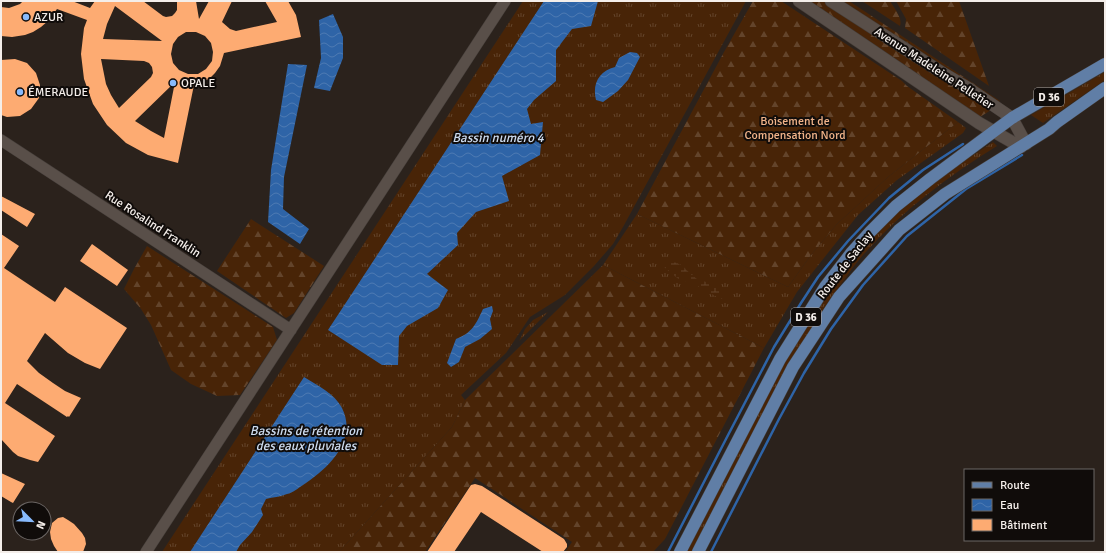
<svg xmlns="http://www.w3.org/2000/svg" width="1106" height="553" viewBox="0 0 1106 553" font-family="Signika,sans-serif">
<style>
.grass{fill:url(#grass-tufts)}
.forest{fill:url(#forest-firs)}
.wetland{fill:url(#wetland-marsh)}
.water{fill:url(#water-waves)}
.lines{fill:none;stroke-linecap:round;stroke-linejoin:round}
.stream{stroke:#2e64a7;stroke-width:2.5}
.building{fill:#fdab72;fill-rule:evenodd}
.street-casing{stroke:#443d39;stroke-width:12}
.secondary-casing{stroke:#443d39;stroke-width:13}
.primary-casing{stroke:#443d39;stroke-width:13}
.street{stroke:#594f49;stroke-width:11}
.secondary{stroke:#594f49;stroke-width:12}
.primary{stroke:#607ea6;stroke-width:12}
.poi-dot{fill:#88bafc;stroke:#100c0a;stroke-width:1.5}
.labels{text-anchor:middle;stroke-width:4;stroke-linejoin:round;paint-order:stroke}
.shield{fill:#100c0a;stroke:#b0aaa7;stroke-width:1}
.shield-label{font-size:11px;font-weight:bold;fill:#f4eeea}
.poi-label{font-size:12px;fill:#f4eeea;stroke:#100c0a;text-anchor:start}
.street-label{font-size:12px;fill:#f4eeea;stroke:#100c0a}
.park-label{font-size:12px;fill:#f2b48a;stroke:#100c0a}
.water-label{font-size:13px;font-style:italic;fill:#cddbee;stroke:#100c0a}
</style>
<defs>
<pattern id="grass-tufts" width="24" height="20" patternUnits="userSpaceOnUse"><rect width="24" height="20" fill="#482407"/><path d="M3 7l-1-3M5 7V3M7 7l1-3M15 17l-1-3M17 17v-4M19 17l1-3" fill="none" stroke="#63442b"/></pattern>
<pattern id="forest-firs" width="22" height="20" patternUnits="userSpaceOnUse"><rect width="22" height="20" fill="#482407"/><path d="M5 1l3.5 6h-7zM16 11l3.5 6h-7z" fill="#63442b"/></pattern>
<pattern id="wetland-marsh" width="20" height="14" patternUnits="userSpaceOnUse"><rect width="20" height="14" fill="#482407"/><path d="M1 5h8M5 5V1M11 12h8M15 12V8" fill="none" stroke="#63442b"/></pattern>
<pattern id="water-waves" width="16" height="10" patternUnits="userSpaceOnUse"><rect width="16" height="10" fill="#2e64a7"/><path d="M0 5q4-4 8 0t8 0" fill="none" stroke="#4d7ab3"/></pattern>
</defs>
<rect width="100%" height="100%" fill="#2b221c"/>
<!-- grass -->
<path class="grass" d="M523 1H746L623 227 613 244 594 266 565 295 530 317 506 353 461 395 465 400 452 427 339 552H162Z
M1105 72V80L1043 123 1031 115Z
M958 122 966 128 963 133 897 180 858 215 797 292 764 348 603 265 637 214 788 287 811 255 837 224 888 177Z
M993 142 997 146C948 176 902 211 864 254 858 261 852 268 847 276 814 319 788 367 763 415 739 461 716 506 692 552H687C709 509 731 466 753 423 786 358 820 294 870 240 905 201 949 171 993 142Z
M548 312 519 341 525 329 533 320Z"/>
<!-- forest -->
<path class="forest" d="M753 1H781L902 81 907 86 958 122 888 177 837 224 811 255 788 287 637 214 724 52Z
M805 1H825L991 110 980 117Z
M841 1H849L1000 101 998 104Z
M862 1H890C894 8 903 18 900 26Z
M896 1H959L989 86 905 28 906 19Z
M251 219 324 266 294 313 286 318 217 271Z
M147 246 273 327 277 340 240 395 217 396 191 384 171 370 151 325 141 309 124 289 134 269Z
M603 265 764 348 665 539 653 552H565L572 542 475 478 425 552H339L452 427 465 400Z"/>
<!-- wetland -->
<path class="wetland" d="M668 262C671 262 675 262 677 263 685 266 690 275 697 279 707 283 722 284 724 297L721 299 699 287 695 283 680 280 672 274 661 264Z"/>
<!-- water -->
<path class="water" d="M544 1H598L591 26 572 29 556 50V81L534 100 527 109 531 124 543 122 540 155 502 176 509 201 476 212 457 233 458 245 427 274 448 290 438 308 407 326 399 336 398 365H382L328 330Z
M333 14 343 37V58L330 91 314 88 321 58 319 20Z
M630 52 637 53 640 57 628 80 618 91 603 102 596 100C592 84 599 71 615 67L619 58Z
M288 64 307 65 284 177 283 209 309 229 300 244 268 222 271 170Z
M492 306 493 311 490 319 492 329 480 339 465 347 459 362 451 367 447 363 456 339C472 333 476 324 483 309Z
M304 377C318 386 334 393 342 408 358 440 328 469 303 485 298 488 293 493 287 494 280 497 273 497 266 499L261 509 263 515 252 532 240 545 236 552H190Z"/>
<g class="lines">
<!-- stream -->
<path class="stream" d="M668 552 726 439 774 347 801 303 818 277 848 241 889 198 923 170 963 144
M711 552 779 419 804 373 831 329 863 285 907 236 966 189 1022 155"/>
</g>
<!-- building -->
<path class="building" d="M23 1H72L90 8 95 1H143L163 16 166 17 172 16 175 13 177 10V1H196L199 19 209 1H232L222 22 230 29 236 31 277 22 265 1H288L296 15 301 37 224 53 220 66 215 73 209 79 194 85 178 163 148 155 126 143 107 125 93 104 84 79 81 54 84 28 87 20 57 9 48 21 41 27 33 32 25 35 12 37 1 36V7L9 8 20 4ZM115 6 162 41 103 39 107 24ZM186 32H196L205 36 211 43 213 52 212 61 206 69 198 74H188L179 70 173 63 171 54 173 44 178 37ZM101 59 144 61 149 63 152 67 153 73 151 77 119 108 111 95 106 84ZM175 82 164 138 151 131 135 121Z
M15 59 27 63 36 73 40 85 39 98 31 109 20 116 7 117 1 115V60Z
M1 196 35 214 27 227 1 210Z
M1 234 19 246 4 268 55 302 65 287 127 328 100 369 85 363 68 353 45 333 27 361 39 373 53 383 65 391 81 398 69 417 68 416 67 417 17 384 5 403 55 436 38 462 30 460 18 456 13 452 1 439Z
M92 244 128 270 117 286 80 261Z
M1 473 25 484 13 503 11 502 1 496Z
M475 484 482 486 564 539 567 544V547L563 552H543L481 512 454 552H427L471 485Z
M63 517 68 520 74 524 82 533 85 538 86 544 83 552H58L54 546 51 539 50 532 52 523 58 518Z"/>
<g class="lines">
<!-- street casing -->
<g class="street-casing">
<path id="street" d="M1 140 291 330
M146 552 505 1"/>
</g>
<!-- secondary casing -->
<g class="secondary-casing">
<path id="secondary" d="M799 1 979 123 1021 147
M831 1 941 72 968 88 1012 118 1026 144"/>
</g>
<!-- primary casing -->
<g class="primary-casing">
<path id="primary" d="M680 552 780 359 825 287 852 252 870 232 896 206 930 179 993 132 1012 118 1105 64
M698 552 793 367 839 297 899 230 945 194 1049 129 1057 122 1105 88"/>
</g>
<!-- street -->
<use href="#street" class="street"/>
<!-- secondary -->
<use href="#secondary" class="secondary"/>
<!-- primary -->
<use href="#primary" class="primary"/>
</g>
<!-- markers -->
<g class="poi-dot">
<circle cx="26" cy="17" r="4"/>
<circle cx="173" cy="83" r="4"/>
<circle cx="20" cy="92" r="4"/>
</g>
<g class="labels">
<!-- shield labels -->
<g class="shield">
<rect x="1034" y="88" width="30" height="18" rx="3"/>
<rect x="791" y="308" width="30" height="18" rx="3"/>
</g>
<g class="shield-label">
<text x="1049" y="101">D 36</text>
<text x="806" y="321">D 36</text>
</g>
<!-- poi labels -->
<g class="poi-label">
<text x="34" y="21">AZUR</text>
<text x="181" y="87">OPALE</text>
<text x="28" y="96">ÉMERAUDE</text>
</g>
<!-- street labels -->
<g class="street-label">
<text transform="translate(934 68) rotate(33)" y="4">Avenue Madeleine Pelletier</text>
<text transform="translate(153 224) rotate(33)" y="4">Rue Rosalind Franklin</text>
<text transform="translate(845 265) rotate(-52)" y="4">Route de Saclay</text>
</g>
<!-- park labels -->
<g class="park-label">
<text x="795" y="125">Boisement de<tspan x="795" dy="14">Compensation Nord</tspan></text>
</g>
<!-- water labels -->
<g class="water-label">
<text x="498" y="142">Bassin numéro 4</text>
<text x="306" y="435">Bassins de rétention<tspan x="306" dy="15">des eaux pluviales</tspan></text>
</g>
</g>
<!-- border -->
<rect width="1106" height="553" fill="none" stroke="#f4eeea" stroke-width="4"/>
<!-- legend -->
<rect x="964" y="469" width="130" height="72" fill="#100c0a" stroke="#6b6664"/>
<rect x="972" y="482" width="20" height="6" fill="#607ea6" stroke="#6b6664"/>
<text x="1000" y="489" font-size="12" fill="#f4eeea">Route</text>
<rect x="972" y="499" width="20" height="12" fill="url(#water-waves)" stroke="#6b6664"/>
<text x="1000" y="509" font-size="12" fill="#f4eeea">Eau</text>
<rect x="972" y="519" width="20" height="12" fill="#fdab72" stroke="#6b6664"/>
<text x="1000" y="529" font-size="12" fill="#f4eeea">Bâtiment</text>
<!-- north arrow -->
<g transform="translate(32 521) rotate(114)"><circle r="19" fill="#100c0a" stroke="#6b6664"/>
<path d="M0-3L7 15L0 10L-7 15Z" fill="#88bafc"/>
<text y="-6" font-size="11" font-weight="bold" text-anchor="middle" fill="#f4eeea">N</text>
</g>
</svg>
